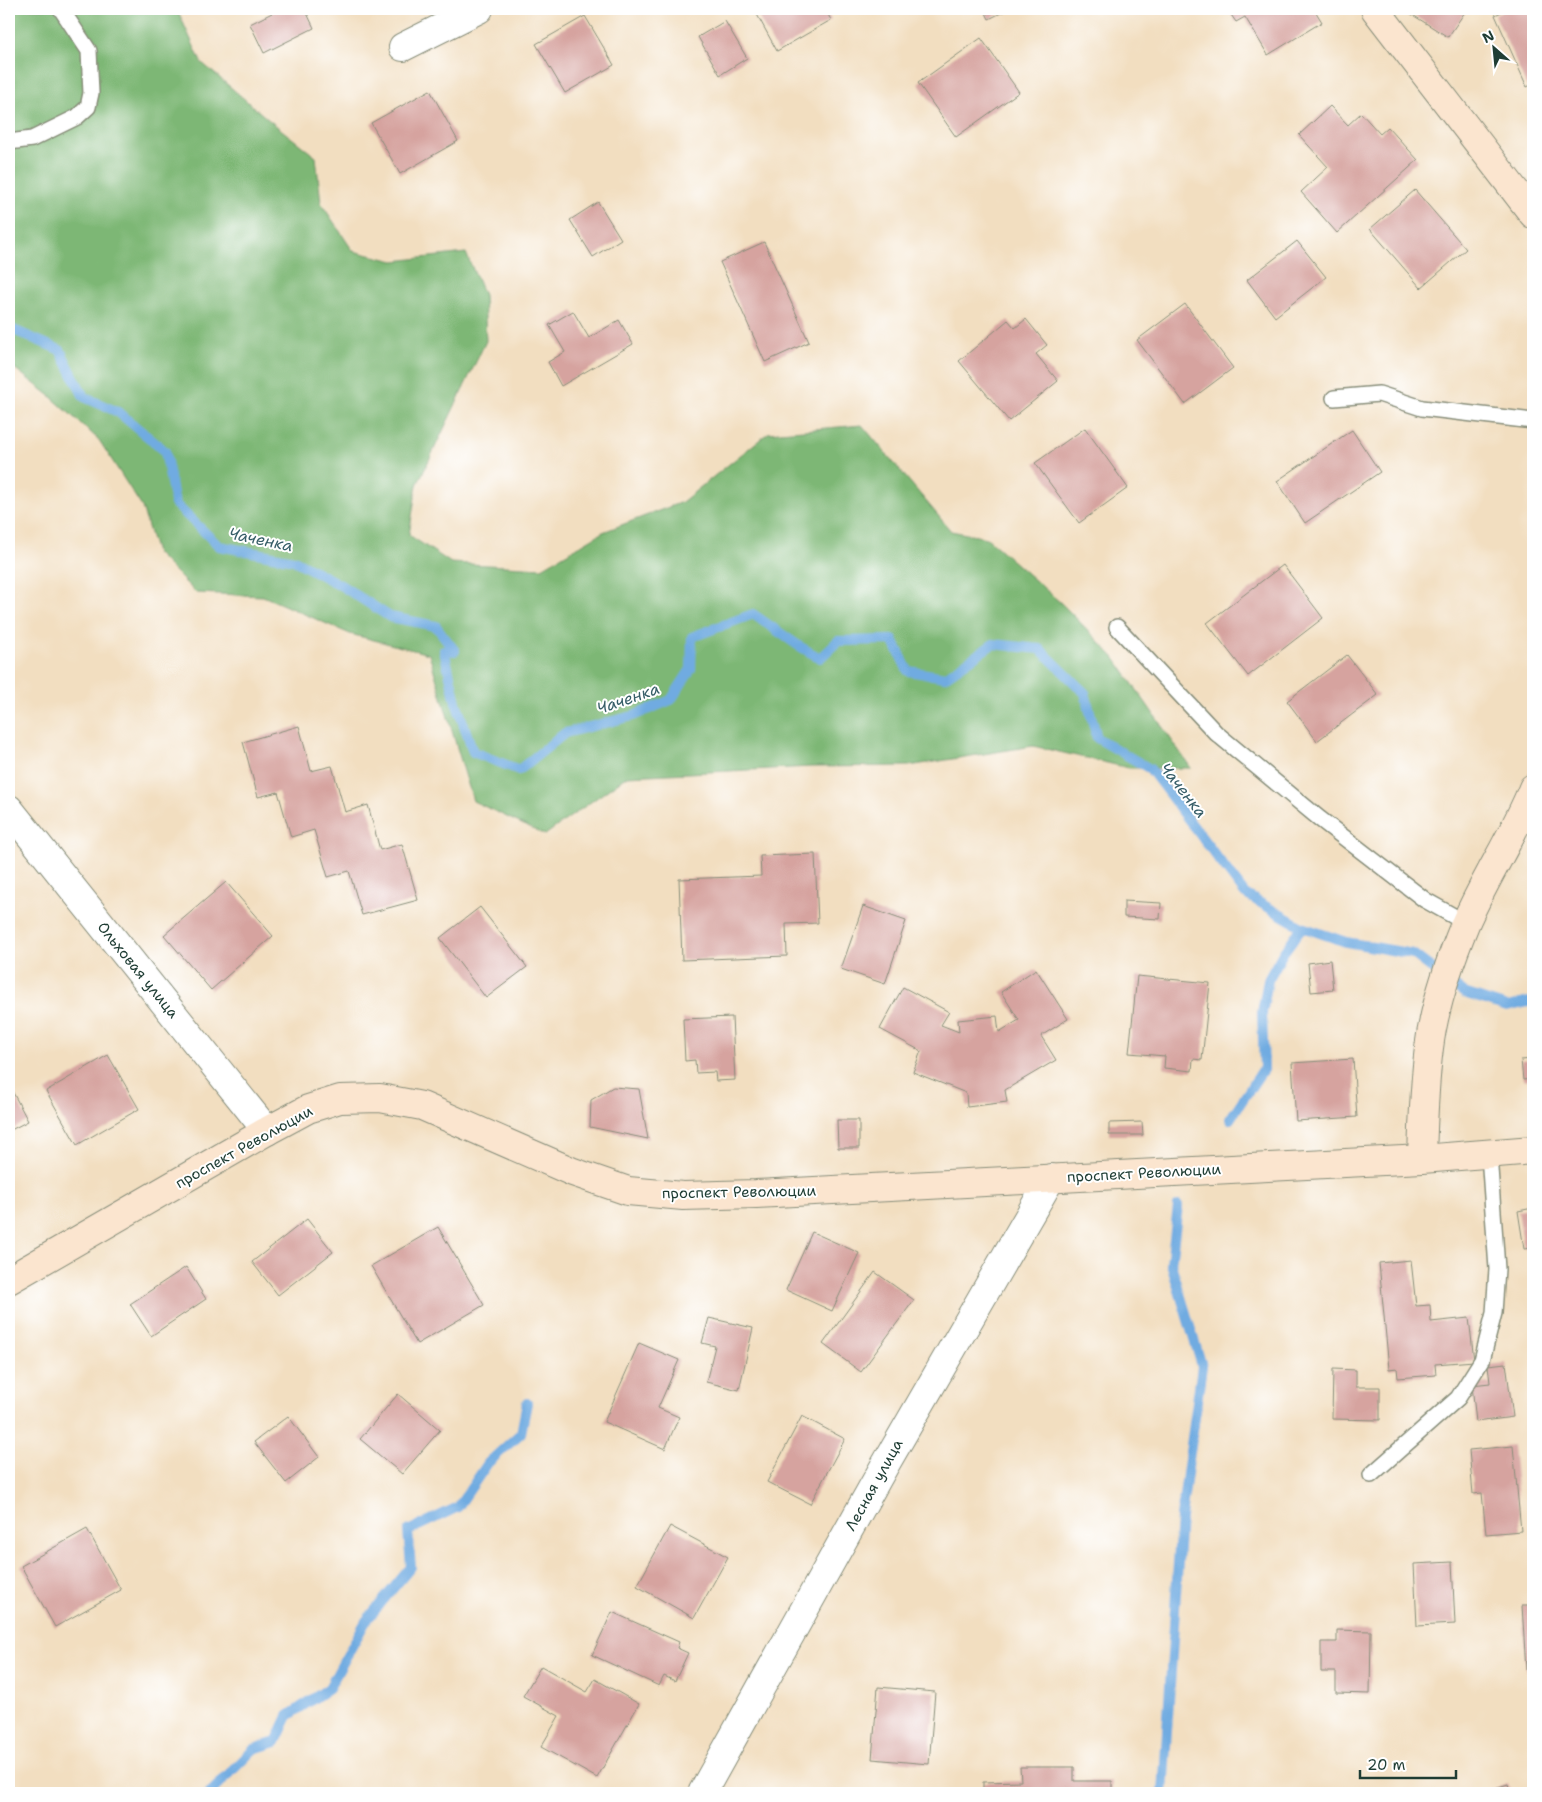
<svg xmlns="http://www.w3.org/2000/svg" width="1542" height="1802" viewBox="0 0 1542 1802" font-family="'Shantell Sans',sans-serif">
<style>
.forest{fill:#7db775;stroke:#4e7a54}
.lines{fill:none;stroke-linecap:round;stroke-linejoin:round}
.stream{stroke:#70abe1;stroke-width:10}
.building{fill:#d6a39f}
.lane-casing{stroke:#888e7a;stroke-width:18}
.street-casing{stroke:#888e7a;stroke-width:30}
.secondary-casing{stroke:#888e7a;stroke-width:30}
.lane{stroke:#fff;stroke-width:15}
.street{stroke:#fff;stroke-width:28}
.secondary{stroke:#fbe5cf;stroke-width:28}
.labels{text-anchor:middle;stroke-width:4;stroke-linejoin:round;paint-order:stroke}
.street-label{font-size:15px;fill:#1f3d34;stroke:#fff}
.water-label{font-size:16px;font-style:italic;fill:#375e68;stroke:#fff}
</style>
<rect width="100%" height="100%" fill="#fff"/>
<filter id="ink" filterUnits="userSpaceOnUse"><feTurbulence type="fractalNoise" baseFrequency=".02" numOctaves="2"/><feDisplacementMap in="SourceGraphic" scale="10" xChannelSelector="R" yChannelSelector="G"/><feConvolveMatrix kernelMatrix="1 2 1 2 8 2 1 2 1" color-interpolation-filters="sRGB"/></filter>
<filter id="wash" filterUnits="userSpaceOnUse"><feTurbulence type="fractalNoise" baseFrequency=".0096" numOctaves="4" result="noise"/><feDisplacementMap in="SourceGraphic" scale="20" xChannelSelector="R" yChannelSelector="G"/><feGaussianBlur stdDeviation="1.12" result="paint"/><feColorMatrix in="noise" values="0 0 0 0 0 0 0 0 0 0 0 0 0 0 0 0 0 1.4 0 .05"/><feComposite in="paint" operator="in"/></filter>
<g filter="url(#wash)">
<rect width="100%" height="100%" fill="#f2dec0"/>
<!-- forest -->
<path class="forest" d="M9 9H177L201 62 269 120 316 157 321 203 353 251 394 261 466 253 484 295 486 341 417 485 409 535 451 563 542 568 603 532 682 502 768 433 862 425 951 531 987 538 1062 604 1114 657 1191 768H1129L1033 746 909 766 811 767 627 776 545 835 473 801 429 654 350 634 263 596 196 593 156 553 142 507 99 440 49 395 9 364Z"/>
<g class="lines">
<!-- stream -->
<path class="stream" d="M9 328 60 350 84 397 118 412 165 451 175 504 219 546 294 560 342 586 390 617 436 626 455 651 444 650 456 702 473 752 519 770 565 733 633 716 671 700 691 669 692 637 753 614 799 646 820 658 838 641 893 640 908 671 945 677 993 644 1040 649 1085 693 1097 738 1150 769 1245 894 1302 927 1346 942 1413 954 1464 993 1507 1007 1533 1001
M1230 1119 1264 1068 1262 1013 1268 980 1283 953 1302 927
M210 1793 254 1749 276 1742 288 1716 329 1688 366 1621 411 1567 408 1531 458 1507 488 1463 521 1433 527 1403
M1163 1793 1181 1517 1202 1366 1171 1264 1178 1206"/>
</g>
<g id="blocks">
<!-- building -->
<path class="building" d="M270 9H305L314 28 264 53 250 24 272 13Z
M754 9H825L831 20 777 51Z
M984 9H1009L989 19Z
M1227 9H1314L1322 22 1268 55 1245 17 1236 22Z
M1403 9H1467L1448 37Z
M1508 9H1533V84L1527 87 1495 15Z
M585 16 614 65 565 93 536 44Z
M725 21 747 58 720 75 698 37Z
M981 38 1019 92 956 137 918 83Z
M430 90 458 141 400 174 371 123Z
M1330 106 1348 125 1361 113 1380 134 1388 127 1418 160 1337 233 1301 192 1328 167 1299 135Z
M1415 190 1466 249 1421 288 1370 229Z
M598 202 621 239 593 257 570 220Z
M1297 241 1326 277 1275 317 1247 280Z
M764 242 809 342 765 362 720 262Z
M1185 304 1233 368 1185 404 1137 340Z
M573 311 589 338 619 320 633 344 561 386 548 362 565 352 549 325Z
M1026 319 1047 345 1036 354 1058 381 1009 421 959 361 1008 320 1015 328Z
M1085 428 1128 488 1079 523 1035 463Z
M1352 430 1380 472 1305 523 1277 481Z
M1283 565 1323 618 1248 676 1207 623Z
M1347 655 1378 695 1317 741 1287 701Z
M299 726 311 771 332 766 345 812 368 805 380 850 402 844 418 900 362 915 349 871 328 877 314 830 291 837 278 792 258 797 243 742Z
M815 854 818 923 786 924 787 956 682 960 679 879 761 876 760 856Z
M226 882 273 936 211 990 164 935Z
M1124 901 1161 903 1160 919 1124 917Z
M863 906 906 921 885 984 841 969Z
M480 907 527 967 486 998 440 938Z
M1330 960 1333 990 1311 992 1308 963Z
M1036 969 1068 1019 1041 1036 1056 1060 1005 1090 1007 1102 967 1107 966 1093 913 1072 921 1051 880 1029 903 987 949 1012 941 1025 959 1032 958 1020 997 1016 999 1032 1019 1020 1001 992Z
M1137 976 1210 983 1202 1060 1193 1059 1192 1071 1164 1068 1165 1056 1129 1053Z
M732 1017 735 1080 716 1081 715 1072 696 1073 695 1060 685 1061 683 1019Z
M108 1055 139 1109 77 1145 46 1091Z
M1353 1059 1357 1117 1296 1121 1292 1063Z
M1533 1059V1079L1523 1080 1521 1060Z
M9 1085 28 1121 9 1131Z
M613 1087 639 1089 648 1139 590 1127 591 1100Z
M837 1120H859V1148H838Z
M1142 1122 1143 1135H1109V1123Z
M1533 1208V1248L1524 1249 1518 1211Z
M307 1219 333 1252 278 1295 252 1262Z
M438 1227 484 1305 417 1344 371 1266Z
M812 1232 859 1253 832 1311 786 1290Z
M1411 1260 1416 1306 1430 1305 1431 1322 1469 1318 1474 1361 1435 1364 1436 1375 1398 1378 1397 1368 1389 1369 1379 1263Z
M186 1267 206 1299 151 1336 130 1304Z
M875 1272 914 1300 861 1372 823 1344Z
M709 1318 753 1328 739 1390 706 1382 715 1346 702 1343Z
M639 1343 679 1360 658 1408 679 1417 665 1449 604 1422Z
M1506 1363 1513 1417 1476 1422 1472 1385 1490 1383 1488 1365Z
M1333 1369 1356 1370V1387H1380V1420L1332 1419Z
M398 1394 440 1430 402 1474 360 1439Z
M288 1416 319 1457 286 1483 254 1442Z
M802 1416 845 1439 810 1504 767 1482Z
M1513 1446 1521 1531 1486 1534 1482 1493 1473 1494 1469 1450Z
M670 1526 728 1557 694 1618 637 1586Z
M87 1529 121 1590 55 1627 21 1566Z
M1452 1562 1455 1624 1417 1626 1414 1564Z
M1522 1605H1533V1670H1526Z
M612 1612 679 1642 677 1648 688 1653 675 1681 664 1676 659 1686 592 1655Z
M1337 1630 1371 1631 1370 1694 1336 1693V1672H1321V1642H1337Z
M541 1666 587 1692 595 1679 639 1704 597 1778 541 1747 559 1716 523 1696Z
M878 1687 935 1692 929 1764 872 1759Z
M1020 1767H1074V1781H1112V1793H983V1782L1021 1781Z
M1508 1784 1511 1793H1479Z"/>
</g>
</g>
<g filter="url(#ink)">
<use href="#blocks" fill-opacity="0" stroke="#888e7a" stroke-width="1"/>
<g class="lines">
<!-- lane casing -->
<g class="lane-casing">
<path id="lane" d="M9 142 32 139 77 117 88 107 91 93 89 51 61 9
M1334 398 1379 394 1422 408 1533 421
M1117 627 1216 733 1320 819 1425 900 1466 923
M1371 1475 1458 1398 1482 1360 1494 1313 1497 1269 1489 1154"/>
</g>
<!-- street casing -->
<g class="street-casing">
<path id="street" d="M403 47 479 9
M9 809 267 1131
M702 1793 885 1465 1051 1178"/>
</g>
<!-- secondary casing -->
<g class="secondary-casing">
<path id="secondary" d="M1375 9 1533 214
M1422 1159C1423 1122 1424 1085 1429 1048 1434 1007 1449 963 1465 924 1485 878 1514 835 1533 788
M9 1280 267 1131 308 1109 340 1099 380 1098 422 1106 573 1172 628 1191 683 1196 756 1194 1422 1159 1533 1150"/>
</g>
<!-- lane -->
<use href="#lane" class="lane"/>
<!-- street -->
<use href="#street" class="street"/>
<!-- secondary -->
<use href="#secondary" class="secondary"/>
</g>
</g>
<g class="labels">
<!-- street labels -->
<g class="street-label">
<text transform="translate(138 970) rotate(51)" y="5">Ольховая улица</text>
<text transform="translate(244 1147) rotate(-29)" y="5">проспект Революции</text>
<text transform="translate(1144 1173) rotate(-3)" y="5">проспект Революции</text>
<text transform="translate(739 1192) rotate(-1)" y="5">проспект Революции</text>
<text transform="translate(874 1485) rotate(-61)" y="5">Лесная улица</text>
</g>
<!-- water labels -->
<g class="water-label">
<text transform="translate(261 539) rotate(12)" y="6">Чаченка</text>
<text transform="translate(628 698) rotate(-19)" y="6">Чаченка</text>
<text transform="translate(1184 790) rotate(52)" y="6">Чаченка</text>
</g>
</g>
<!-- margin -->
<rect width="1542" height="1802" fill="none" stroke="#fff" stroke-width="30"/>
<!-- north arrow -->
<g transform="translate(1494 48) rotate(333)" stroke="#ffffff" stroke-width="4" paint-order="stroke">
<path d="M0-4L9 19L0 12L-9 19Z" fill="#1f3d34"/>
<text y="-8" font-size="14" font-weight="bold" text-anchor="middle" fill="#1f3d34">N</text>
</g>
<!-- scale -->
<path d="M1360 1770v8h96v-8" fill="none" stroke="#1f3d34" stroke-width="2.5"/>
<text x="1367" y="1770" font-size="15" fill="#1f3d34" stroke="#ffffff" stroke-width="4" paint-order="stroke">20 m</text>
</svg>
